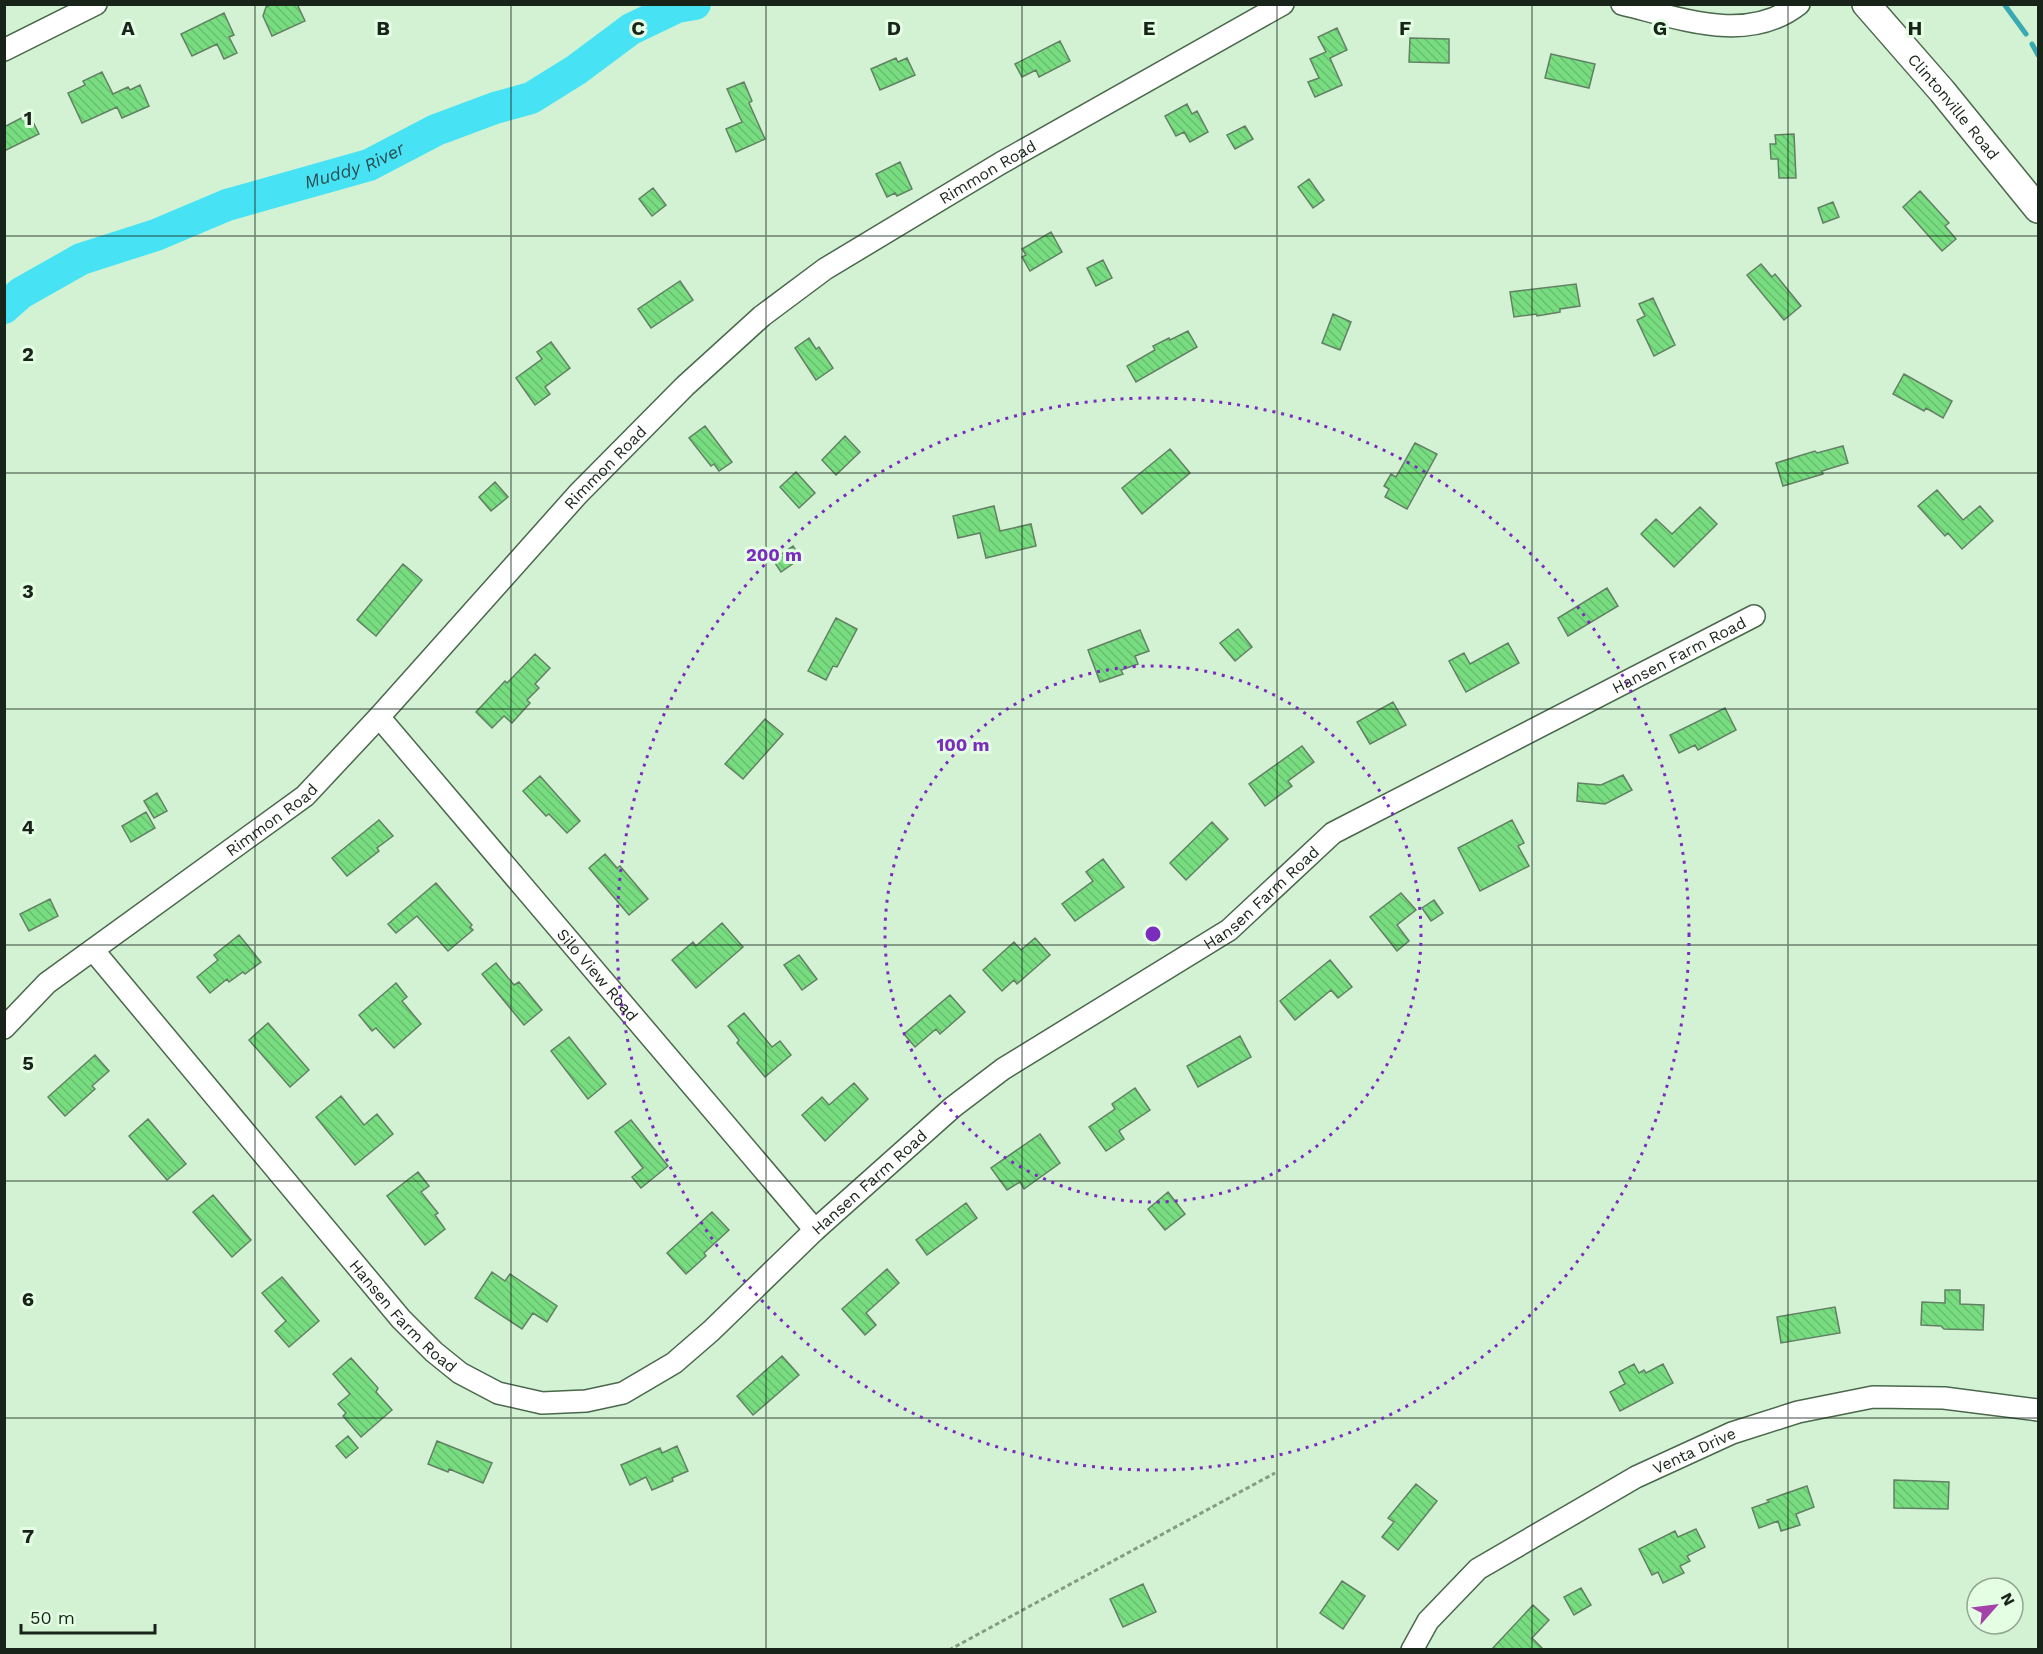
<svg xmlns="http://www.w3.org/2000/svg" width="2043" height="1654" viewBox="0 0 2043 1654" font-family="'Work Sans',sans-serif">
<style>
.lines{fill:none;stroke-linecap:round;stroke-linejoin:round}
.stream{stroke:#39aab2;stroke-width:5}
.river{stroke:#47e3f4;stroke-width:32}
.building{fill:url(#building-back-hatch);stroke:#638064;stroke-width:1.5}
.minor-casing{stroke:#4b674c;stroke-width:24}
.major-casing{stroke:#4b674c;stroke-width:30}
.path{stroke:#849b84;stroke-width:3;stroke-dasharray:4.5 3;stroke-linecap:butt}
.minor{stroke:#fff;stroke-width:21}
.major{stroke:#fff;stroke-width:27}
.grid{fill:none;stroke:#182419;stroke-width:1.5;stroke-opacity:0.55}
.ring{fill:none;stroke:#7b2cbf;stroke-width:3;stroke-dasharray:3 6}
.labels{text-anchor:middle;stroke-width:6;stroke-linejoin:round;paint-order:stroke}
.street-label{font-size:16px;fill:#182419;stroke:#e4fee4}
.water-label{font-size:18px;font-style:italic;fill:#2b4b4f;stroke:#e4fee4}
.grid-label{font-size:20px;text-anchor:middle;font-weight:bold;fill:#182419;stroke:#e4fee4;stroke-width:6;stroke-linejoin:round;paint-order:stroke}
.centre{fill:#7b2cbf;stroke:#e4fee4;stroke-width:3}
.ring-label{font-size:18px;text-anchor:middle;font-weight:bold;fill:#7b2cbf;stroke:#e4fee4;stroke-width:6;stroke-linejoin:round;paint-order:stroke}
</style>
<defs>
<pattern id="building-back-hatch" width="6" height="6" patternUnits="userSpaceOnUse" patternTransform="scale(1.5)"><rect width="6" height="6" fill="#78dd80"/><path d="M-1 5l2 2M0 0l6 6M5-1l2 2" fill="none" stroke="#67be6e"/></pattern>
</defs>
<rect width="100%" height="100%" fill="#d3f2d3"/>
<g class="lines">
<!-- stream -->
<path class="stream" d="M2004 4 2026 34
M2032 44 2038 55"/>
<!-- river -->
<path class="river" id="s1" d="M4 308 21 293 81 259 156 235 227 205 369 165 436 130 495 108 531 98 576 70 631 29 677 7 695 4"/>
</g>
<!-- building -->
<path class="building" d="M272 4H297L305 21 272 36 263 16 266 7Z
M224 13 234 35 229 37 237 53 224 59 217 44 192 56 181 34Z
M1337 28 1347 50 1330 58 1342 85 1315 97 1308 82 1319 78 1310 59 1326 52 1318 37Z
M1410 38 1449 39V63L1409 62Z
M1060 41 1070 61 1039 77 1036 70 1022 77 1015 64Z
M1551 54 1595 64 1589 88 1545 78Z
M896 58 898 62 907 58 915 75 880 90 871 69Z
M102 72 113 94 128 87 130 90 140 85 149 106 122 118 117 107 82 123 68 93 85 85 83 81Z
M744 82 752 101 749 103 765 139 736 152 726 129 742 122 727 89Z
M1187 104 1192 114 1197 111 1208 132 1190 142 1184 132 1176 136 1165 116Z
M29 114 39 134 4 151V127Z
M1245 126 1253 139 1235 149 1227 135Z
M1794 134 1796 178H1779L1778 159H1771L1770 144H1776L1775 135Z
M900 162 912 189 897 196 895 193 887 197 876 174Z
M1309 179 1324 200 1313 208 1298 187Z
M653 188 666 205 652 216 639 199Z
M1920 191 1949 223 1945 226 1956 239 1942 251 1903 207Z
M1833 202 1839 217 1823 223 1818 208Z
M1051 232 1062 252 1030 271 1022 257 1026 255 1022 249Z
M1103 260 1112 278 1096 286 1087 268Z
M1761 264 1772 277 1775 274 1801 306 1784 320 1747 275Z
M680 281 693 300 651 328 638 309Z
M1576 284 1580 306 1560 309V312L1537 316 1536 314 1514 317 1510 292Z
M1653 298 1675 345 1654 356 1637 320 1645 316 1639 304Z
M1333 314 1351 322 1340 350 1322 343Z
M1188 331 1197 347 1136 382 1127 366 1155 350 1153 346 1169 338 1170 340Z
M809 338 816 349 819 347 833 368 816 380 795 348Z
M551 342 570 368 545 387 550 394 535 405 516 378 542 359 537 352Z
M1904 374 1952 401 1943 418 1926 408 1924 411 1893 394Z
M705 426 732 462 719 471 714 464 711 466 689 438Z
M845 436 860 452 836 475 822 460Z
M1415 443 1437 454 1407 509 1385 497 1389 489 1384 486 1391 474 1396 477Z
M1843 446 1848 463 1822 471 1823 474 1783 486 1776 463 1815 451 1817 453Z
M1170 449 1190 473 1142 514 1122 488Z
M796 472 815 493 799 508 780 487Z
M495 482 508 497 491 511 479 497Z
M1937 490 1963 520 1980 506 1993 521 1962 549 1948 533 1945 536 1918 506Z
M994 506 1000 531 1031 524 1036 546 986 558 980 533 958 538 953 516Z
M1700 507 1717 524 1674 567 1641 534 1656 519 1672 534Z
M793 546 801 558 781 572 773 560Z
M403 564 422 580 376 636 357 620Z
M1607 588 1618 606 1568 636 1558 618Z
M836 618 857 629 837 667 833 666 826 680 808 671Z
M1238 629 1252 647 1235 661 1220 643Z
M1140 630 1149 651 1135 656 1138 664 1121 670 1123 674 1100 682 1088 650Z
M1508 643 1519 663 1466 692 1449 661 1464 653 1470 664Z
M535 654 550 668 535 684 539 688 527 700 530 703 512 723 504 716 492 728 476 712 505 681 507 683Z
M1393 702 1406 725 1370 744 1357 722Z
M1725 708 1736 730 1698 750 1695 745 1679 753 1670 735Z
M765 719 783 734 743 779 725 764Z
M1302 746 1314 762 1288 781 1292 786 1265 806 1249 784Z
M1623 775 1632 790 1605 804 1577 801 1578 783 1601 785Z
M540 776 580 821 567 833 549 814 546 816 523 791Z
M157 793 167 811 154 818 144 801Z
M146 812 155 828 131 842 122 826Z
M379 820 393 836 377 848 379 851 347 876 332 858Z
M1512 820 1524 843 1518 846 1529 866 1480 891 1458 848Z
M1212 822 1228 839 1186 880 1170 863Z
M605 854 617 868 620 866 648 899 629 915 589 868Z
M1103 859 1124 887 1075 921 1062 904 1093 881 1086 872Z
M436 883 472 925 470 927 473 930 448 951 417 916 396 933 388 924Z
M1401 893 1416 910 1397 925 1409 941 1397 951 1370 917Z
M50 899 58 916 29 931 20 914Z
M1434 900 1443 913 1431 921 1422 908Z
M722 923 743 947 696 988 672 960 693 942 696 946Z
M239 935 261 962 245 974 243 972 229 982 227 979 210 993 197 977 218 960 214 955Z
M1035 938 1050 955 1017 984 1014 980 1002 991 983 970 1014 942 1021 950Z
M799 955 817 979 802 990 784 965Z
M1330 960 1352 987 1338 998 1331 990 1295 1020 1280 1001Z
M496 963 514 985 519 982 542 1010 524 1025 482 974Z
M396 983 407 997 402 1001 421 1024 394 1048 376 1028 372 1031 359 1015Z
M950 995 965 1012 940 1034 936 1029 915 1047 904 1034Z
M744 1013 772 1047 780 1041 791 1055 765 1077 737 1043 739 1040 728 1026Z
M268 1023 309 1070 290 1087 249 1040Z
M1240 1036 1251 1057 1198 1087 1187 1066Z
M569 1037 606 1084 588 1099 551 1051Z
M95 1055 109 1071 92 1086 95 1089 65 1116 48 1097Z
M854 1083 868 1099 825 1141 802 1115 822 1097 829 1105Z
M1135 1088 1150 1110 1119 1131 1124 1139 1106 1151 1089 1127 1115 1109 1112 1104Z
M341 1096 364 1125 377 1114 393 1134 355 1165 316 1117Z
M148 1119 186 1164 167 1180 129 1136Z
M631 1120 668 1166 641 1188 632 1177 643 1168 615 1132Z
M1040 1134 1060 1163 1024 1189 1020 1182 1007 1190 991 1168Z
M418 1172 429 1186 421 1192 438 1213 435 1215 445 1229 425 1245 387 1196Z
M1168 1192 1185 1214 1165 1230 1148 1209Z
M213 1195 251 1240 232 1257 193 1212Z
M966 1203 977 1218 927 1255 916 1240Z
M712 1212 729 1230 704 1253 706 1256 686 1274 667 1253Z
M887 1269 899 1283 866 1313 876 1325 865 1335 842 1309Z
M492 1272 505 1281 510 1274 557 1306 547 1322 533 1313 522 1329 475 1298Z
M282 1277 319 1321 289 1347 275 1331 286 1321 262 1293Z
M1945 1290H1960V1304L1984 1305 1983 1330 1944 1329 1941 1326 1921 1325 1922 1302 1945 1303Z
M1835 1307 1840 1333 1781 1343 1777 1317Z
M782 1356 799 1375 753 1415 737 1396Z
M351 1358 378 1388 376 1392 392 1410 361 1437 343 1416 346 1413 338 1404 350 1394 333 1374Z
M1634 1364 1639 1373 1644 1370 1646 1373 1663 1364 1673 1383 1620 1411 1610 1392 1625 1384 1619 1372Z
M348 1436 358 1448 346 1458 336 1446Z
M437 1441 492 1463 483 1483 449 1469 448 1472 428 1464Z
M677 1446 688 1471 672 1478 673 1481 652 1490 646 1477 630 1485 621 1465 660 1448 662 1453Z
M1894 1480 1949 1482 1948 1509 1894 1508Z
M1416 1484 1437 1501 1398 1550 1382 1537 1394 1522 1388 1518Z
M1807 1486 1814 1507 1796 1514 1800 1525 1781 1531 1778 1521 1759 1528 1752 1508 1769 1502 1767 1500Z
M1696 1529 1705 1547 1687 1556 1690 1561 1680 1566 1684 1573 1663 1583 1658 1572 1652 1575 1639 1549 1675 1531 1678 1537Z
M1342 1581 1365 1596 1343 1629 1320 1613Z
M1143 1584 1156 1612 1123 1627 1110 1599Z
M1581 1588 1591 1605 1574 1615 1564 1597Z
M1533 1605 1549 1620 1532 1638 1544 1650H1491Z"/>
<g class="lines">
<!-- minor casing -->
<g class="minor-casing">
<g id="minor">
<path d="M1622 4C1680 18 1747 45 1799 4"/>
<path d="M4 50 96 4"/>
<path id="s2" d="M379 717 815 1230"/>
<path id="s3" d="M93 950 401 1319 434 1352 460 1373 498 1393 542 1403 586 1401 623 1393 674 1363 711 1331 815 1230 953 1107 1003 1069 1229 930 1333 833 1754 616"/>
<path id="s4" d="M4 1028 47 983 305 796 379 717 578 494 685 386 762 316 825 269 1001 163 1283 4"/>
<path id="s5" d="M1412 1650 1428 1621 1478 1569 1636 1477 1732 1433 1798 1412 1873 1397 1944 1398 2038 1410"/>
</g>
</g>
<!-- major casing -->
<g class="major-casing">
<g id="major">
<path id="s6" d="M1866 4 1942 91 2038 209"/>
</g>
</g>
<!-- path -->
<path class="path" d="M949 1650 1275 1473"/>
<!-- minor -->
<use href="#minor" class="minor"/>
<!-- major -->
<use href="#major" class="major"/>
</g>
<!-- grid -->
<path class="grid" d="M255 4V1650M511 4V1650M766 4V1650M1022 4V1650M1277 4V1650M1532 4V1650M1788 4V1650M4 236H2038M4 473H2038M4 709H2038M4 945H2038M4 1181H2038M4 1418H2038"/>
<!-- distance rings -->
<g class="ring">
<circle cx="1153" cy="934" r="268"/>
<circle cx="1153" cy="934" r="536"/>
</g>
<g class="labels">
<!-- street labels -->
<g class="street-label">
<text dy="6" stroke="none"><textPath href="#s6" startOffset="135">Clintonville Road</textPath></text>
<text dy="6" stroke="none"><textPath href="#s4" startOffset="1312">Rimmon Road</textPath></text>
<text dy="6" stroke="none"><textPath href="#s4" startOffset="826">Rimmon Road</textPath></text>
<text dy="6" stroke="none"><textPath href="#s3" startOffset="2028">Hansen Farm Road</textPath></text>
<text dy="6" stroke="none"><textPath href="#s4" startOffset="340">Rimmon Road</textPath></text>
<text dy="6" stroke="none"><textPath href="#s3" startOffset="1542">Hansen Farm Road</textPath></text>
<text dy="6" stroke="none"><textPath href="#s2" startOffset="338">Silo View Road</textPath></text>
<text dy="6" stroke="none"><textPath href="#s3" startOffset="1056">Hansen Farm Road</textPath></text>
<text dy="6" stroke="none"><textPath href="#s3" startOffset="480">Hansen Farm Road</textPath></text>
<text dy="6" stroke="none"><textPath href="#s5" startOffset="352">Venta Drive</textPath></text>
</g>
<!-- water labels -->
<g class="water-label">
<text dy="6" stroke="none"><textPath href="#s1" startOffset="381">Muddy River</textPath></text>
</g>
</g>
<g class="grid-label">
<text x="128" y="35">A</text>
<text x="383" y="35">B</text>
<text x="638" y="35">C</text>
<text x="894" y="35">D</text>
<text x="1149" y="35">E</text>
<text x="1405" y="35">F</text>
<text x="1660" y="35">G</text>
<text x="1915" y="35">H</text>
<text x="28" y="125">1</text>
<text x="28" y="361">2</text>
<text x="28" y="598">3</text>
<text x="28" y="834">4</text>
<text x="28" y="1070">5</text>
<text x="28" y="1306">6</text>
<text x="28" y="1543">7</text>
</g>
<circle cx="1153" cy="934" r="9" class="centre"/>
<g class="ring-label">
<text x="774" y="561">200 m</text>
<text x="963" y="751">100 m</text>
</g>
<!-- border -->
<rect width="2043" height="1654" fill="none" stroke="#182419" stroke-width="12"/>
<!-- north arrow -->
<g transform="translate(1995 1606) rotate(62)"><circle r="28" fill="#e4fee4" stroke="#92a793" stroke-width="1.5"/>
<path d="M0-4.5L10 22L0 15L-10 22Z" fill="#a442a9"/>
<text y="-9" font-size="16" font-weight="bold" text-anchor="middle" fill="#182419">N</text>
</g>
<!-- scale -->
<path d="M21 1624v9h134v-9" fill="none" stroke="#182419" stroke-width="3"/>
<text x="30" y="1624" font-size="18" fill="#182419" stroke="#e4fee4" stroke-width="4.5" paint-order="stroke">50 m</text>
</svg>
